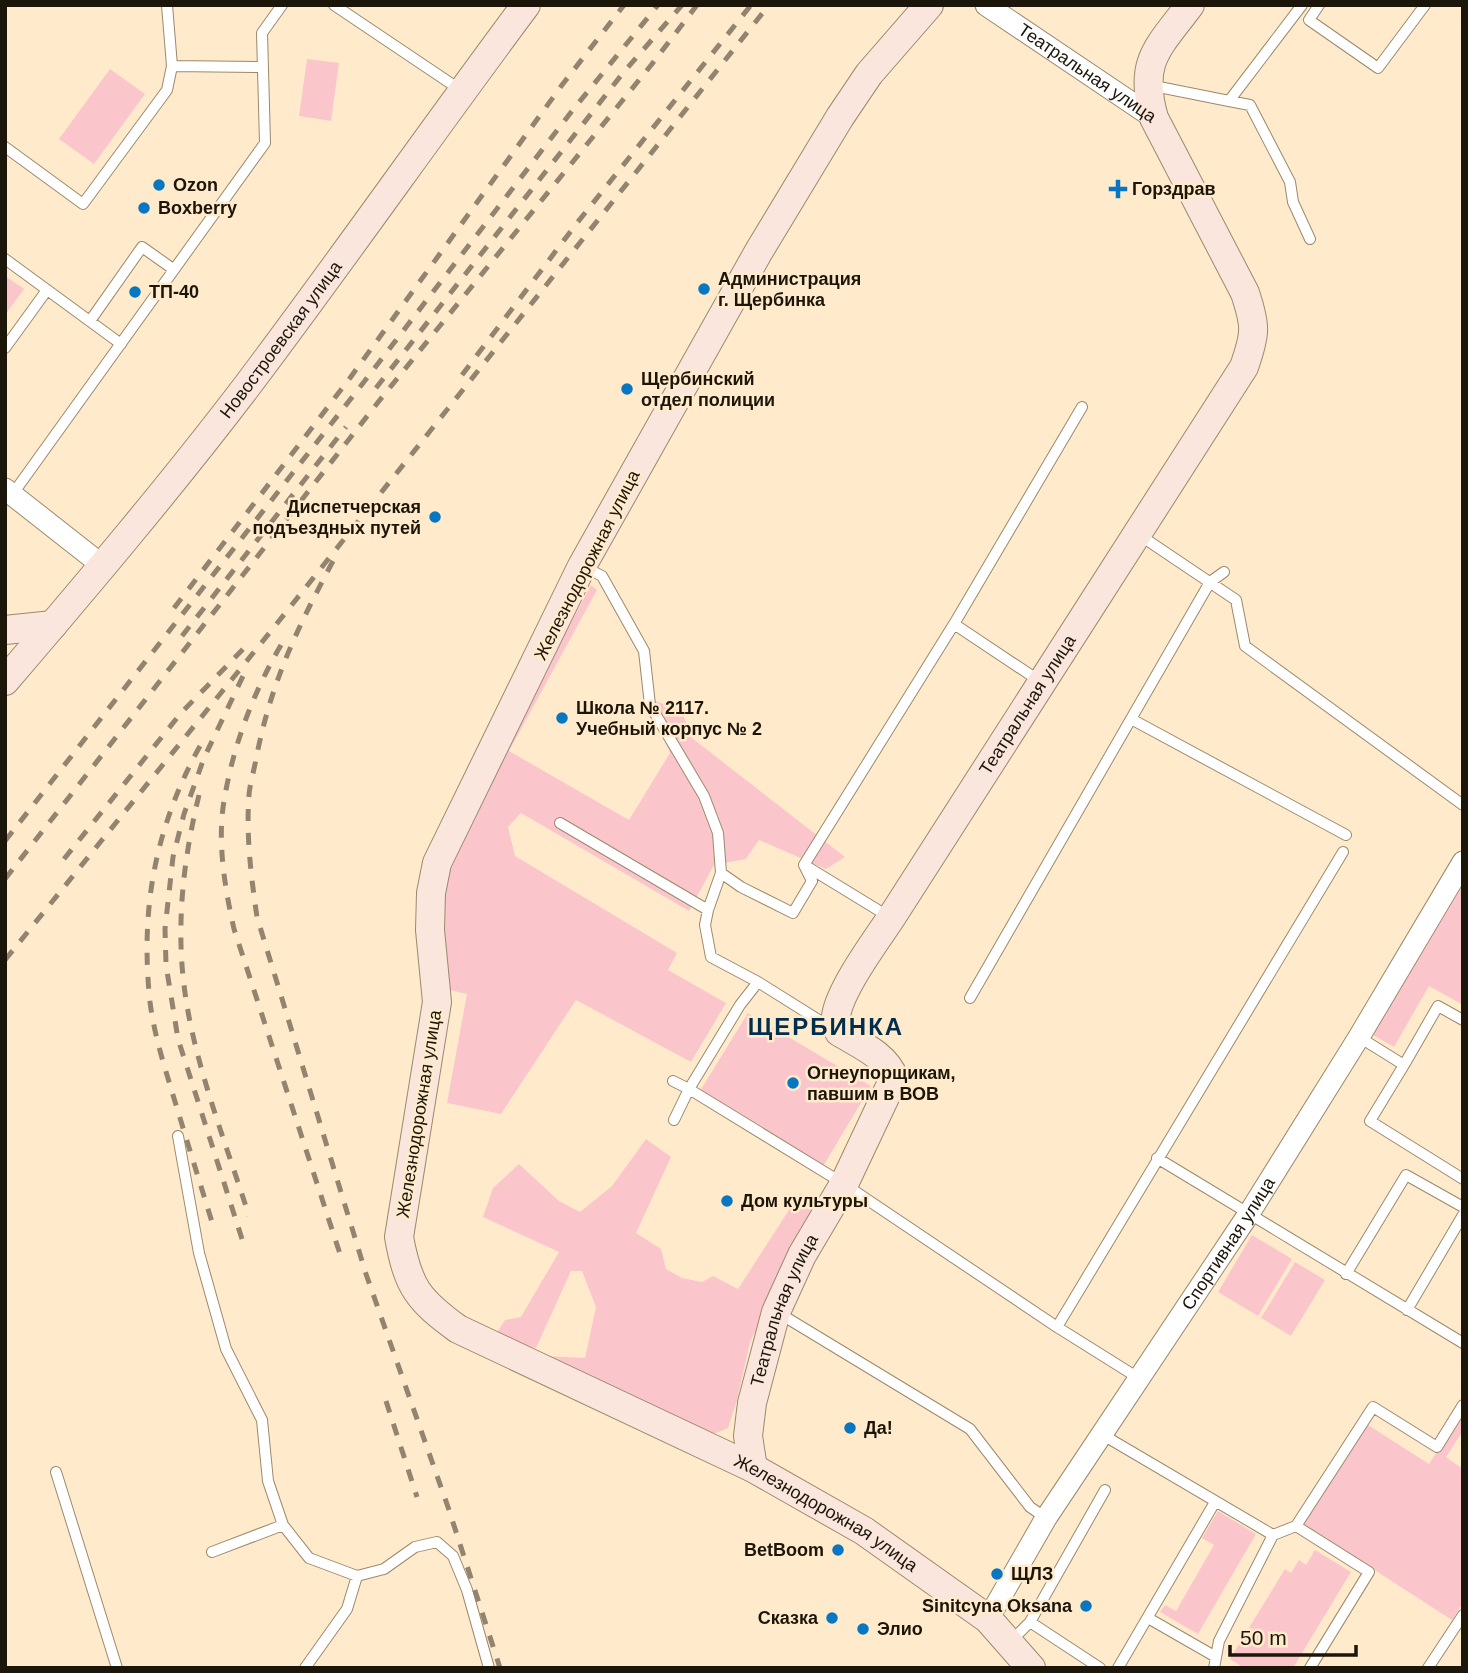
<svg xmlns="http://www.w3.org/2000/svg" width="1468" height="1673" viewBox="0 0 1468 1673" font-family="Arial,sans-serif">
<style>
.green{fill:#fbc6cb}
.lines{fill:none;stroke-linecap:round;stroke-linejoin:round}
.lane-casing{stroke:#9b896c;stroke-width:12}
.street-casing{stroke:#9b896c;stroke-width:23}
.secondary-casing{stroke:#9b896c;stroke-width:30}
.lane{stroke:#fff;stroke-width:10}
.street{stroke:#fff;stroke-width:21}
.secondary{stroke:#fae6dc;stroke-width:28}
.rail{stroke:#92846f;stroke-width:5;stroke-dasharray:12 12;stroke-linecap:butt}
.poi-dot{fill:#0876c0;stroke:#ffebcc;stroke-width:2.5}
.labels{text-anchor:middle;stroke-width:5;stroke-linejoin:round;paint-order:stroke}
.street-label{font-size:18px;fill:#1c150a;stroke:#ffebcc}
.poi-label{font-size:18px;font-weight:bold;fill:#1c150a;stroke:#ffebcc;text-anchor:start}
.district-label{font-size:24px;font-weight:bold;letter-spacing:2px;fill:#002e51;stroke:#ffebcc}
</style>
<rect width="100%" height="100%" fill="#ffebcc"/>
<!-- green -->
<path class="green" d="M307 59 339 63 331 121 299 116Z
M110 69 145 94 94 164 59 139Z
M5 276 24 289 5 315Z
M591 585 597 590 509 751 629 820 670 753 658 725 639 708 646 697 682 712 692 738 845 857 826 869 759 840 746 859 714 865 689 911 521 813 508 827 515 856 677 953 668 970 726 1003 691 1062 576 1000 501 1114 447 1103 467 994 450 990 437 913 443 863Z
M1458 885 1463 889V1005L1429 986 1394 1047 1371 1034Z
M748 1013 871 1086 822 1168 700 1091Z
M646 1139 671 1157 636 1233 661 1249 666 1269 682 1278 702 1282 713 1276 738 1289 800 1193 817 1206 750 1342 737 1400 728 1428 711 1435 545 1356 585 1358 596 1307 582 1271H571L536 1348 494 1337 505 1320 521 1317 559 1252 483 1217 493 1188 519 1164 559 1201 580 1212 612 1186Z
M1252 1235 1292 1259 1258 1316 1218 1292Z
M1295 1262 1325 1280 1291 1336 1261 1318Z
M1463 1412V1431L1446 1457 1463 1469V1603L1452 1620 1303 1524 1368 1425 1429 1464Z
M1218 1511 1256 1534 1198 1634 1160 1612 1165 1605 1176 1611 1214 1545 1202 1538Z
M1315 1550 1351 1572 1293 1668H1244L1230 1659 1285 1569 1291 1573 1299 1560 1306 1565Z"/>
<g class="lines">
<!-- lane casing -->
<g class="lane-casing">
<path id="lane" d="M334 5 462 91
M1319 5 1309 20 1378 68 1425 5
M172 66 262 67
M1149 85 1229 101 1302 5
M1229 101 1250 105 1290 182 1293 202 1310 239
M5 147 83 204 167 90 172 66 167 5
M5 259 121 344
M90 321 142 247 173 269
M5 348 47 290
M12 495 265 143 262 33 282 5
M1138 534 1236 600 1245 646 1463 805
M582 566 602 576 644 651 650 705 704 796 718 833 721 873 741 887 793 913 812 881 804 865 954 624
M1041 682 954 624 1082 407
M1133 720 1346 835
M560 823 708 910 705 925 711 957 758 982
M806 866 891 918
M708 910 721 873
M970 998 1210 582 1224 572
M833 1029 758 982 740 1005 689 1089 844 1184 1057 1327 1140 1379
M1359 1037 1404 1065 1370 1121 1463 1179
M1404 1065 1438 1006 1463 1020
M673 1081 689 1089 674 1120
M178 1136 199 1253 226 1349 262 1420 268 1481 283 1525 309 1558 357 1576 384 1569 415 1547 437 1542 453 1556 467 1590 489 1668
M1157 1158 1463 1343
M1346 1274 1406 1175 1463 1207
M1407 1310 1463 1215
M777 1312 970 1429 1030 1507 1046 1518
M1057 1327 1343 852
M1103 1435 1273 1535
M56 1472 117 1668
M1296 1526 1369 1572 1310 1668
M212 1552 283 1525
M1148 1618 1216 1657
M1030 1622 1105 1490
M1011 1641 1030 1622 1100 1668
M305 1668 347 1609 357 1576
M1118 1668 1215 1502
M1214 1668 1219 1641 1273 1535 1296 1526 1373 1407 1437 1447 1463 1405
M1428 1668 1463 1615"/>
</g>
<!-- street casing -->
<g class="street-casing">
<g id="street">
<path id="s1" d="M986 5 1154 118"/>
<path d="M5 489 103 566"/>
<path id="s2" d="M988 1619 1046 1518 1248 1215 1359 1037 1463 862"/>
</g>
</g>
<!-- secondary casing -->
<g class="secondary-casing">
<g id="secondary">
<path id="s3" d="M929 5 869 74 840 117 759 251 582 566 437 863 431 893 430 930 437 1002 399 1237C408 1287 418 1300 458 1329L753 1468 864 1531 988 1619 1031 1668"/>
<path d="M5 630 53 625"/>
<path id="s4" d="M5 681C88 584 170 487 247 386 342 260 432 131 526 5"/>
<path id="s5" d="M753 1468 748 1436 752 1403 776 1312 802 1255 844 1184 894 1078C886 1055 859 1044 839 1032 837 1027 835 1022 836 1016 840 989 875 942 891 918L1244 367C1256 333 1256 326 1245 293L1154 118C1138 61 1158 48 1190 5"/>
</g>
</g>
<!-- lane -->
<use href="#lane" class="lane"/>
<!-- street -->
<use href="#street" class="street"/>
<!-- secondary -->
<use href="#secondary" class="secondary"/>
<!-- rail -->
<path class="rail" d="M462 375 577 223 751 5
M376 388 623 73 682 5
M333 561C297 629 271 682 256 759 254 771 250 783 249 795 246 836 251 876 257 917L366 1274 448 1507 500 1668
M174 608 350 378 562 85 624 5
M182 636 346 427
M281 645C253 693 233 746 224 801 217 842 225 889 234 929L341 1257
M200 746C155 828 140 909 150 1002 154 1034 164 1065 173 1095 186 1138 199 1180 212 1222
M199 795C184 856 176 922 184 985 193 1061 226 1143 249 1216
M5 841 360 387 572 111 658 5
M64 859 181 713 248 644
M5 879 379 401 652 64 697 5
M5 960 275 626 769 5
M242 1239 178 1039 166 965 165 929 173 857 184 814 204 758 243 676
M386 1401 417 1497"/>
</g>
<!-- markers -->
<g class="poi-dot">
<circle cx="159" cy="185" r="7"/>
<path d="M1114.5 178.5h7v7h7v7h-7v7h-7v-7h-7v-7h7z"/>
<circle cx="144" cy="208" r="7"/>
<circle cx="704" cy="289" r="7"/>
<circle cx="135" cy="292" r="7"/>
<circle cx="627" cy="389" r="7"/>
<circle cx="435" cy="517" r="7"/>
<circle cx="562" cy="718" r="7"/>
<circle cx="793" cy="1083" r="7"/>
<circle cx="727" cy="1201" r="7"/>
<circle cx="850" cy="1428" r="7"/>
<circle cx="838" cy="1550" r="7"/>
<circle cx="997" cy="1574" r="7"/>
<circle cx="1086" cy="1606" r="7"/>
<circle cx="832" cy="1618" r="7"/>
<circle cx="863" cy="1629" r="7"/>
</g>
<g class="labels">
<!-- street labels -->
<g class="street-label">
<text dy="6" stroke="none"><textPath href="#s1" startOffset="122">Театральная улица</textPath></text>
<text dy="6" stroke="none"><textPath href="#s4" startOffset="439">Новостроевская улица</textPath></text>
<text transform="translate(587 565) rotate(-63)" y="6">Железнодорожная улица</text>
<text dy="6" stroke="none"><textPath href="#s5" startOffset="878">Театральная улица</textPath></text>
<text transform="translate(419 1114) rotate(-81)" y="6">Железнодорожная улица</text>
<text dy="6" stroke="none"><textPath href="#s2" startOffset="446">Спортивная улица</textPath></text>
<text dy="6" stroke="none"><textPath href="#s5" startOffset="164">Театральная улица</textPath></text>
<text dy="6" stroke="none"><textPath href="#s3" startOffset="1895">Железнодорожная улица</textPath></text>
</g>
<!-- poi labels -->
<g class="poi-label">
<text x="173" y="191">Ozon</text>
<text x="1132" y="195">Горздрав</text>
<text x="158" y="214">Boxberry</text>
<text x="718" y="285">Администрация<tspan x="718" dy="21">г. Щербинка</tspan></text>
<text x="149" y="298">ТП-40</text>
<text x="641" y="385">Щербинский<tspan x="641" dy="21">отдел полиции</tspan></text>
<text x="421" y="513" text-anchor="end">Диспетчерская<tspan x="421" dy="21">подъездных путей</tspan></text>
<text x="576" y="714">Школа № 2117.<tspan x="576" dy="21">Учебный корпус № 2</tspan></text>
<text x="807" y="1079">Огнеупорщикам,<tspan x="807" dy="21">павшим в ВОВ</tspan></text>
<text x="741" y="1207">Дом культуры</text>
<text x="864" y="1434">Да!</text>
<text x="824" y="1556" text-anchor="end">BetBoom</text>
<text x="1011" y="1580">ЩЛЗ</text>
<text x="1072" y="1612" text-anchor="end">Sinitcyna Oksana</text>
<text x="818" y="1624" text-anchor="end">Сказка</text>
<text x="877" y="1635">Элио</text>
</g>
<!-- district labels -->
<g class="district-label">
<text x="826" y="1035">ЩЕРБИНКА</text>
</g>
</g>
<!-- border -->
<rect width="1468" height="1673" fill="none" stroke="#1c150a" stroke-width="14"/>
<!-- scale -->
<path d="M1230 1645v10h126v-10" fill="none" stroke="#1c150a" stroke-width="3.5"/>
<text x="1240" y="1645" font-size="21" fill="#1c150a" stroke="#ffebcc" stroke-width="5" paint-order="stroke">50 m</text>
</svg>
